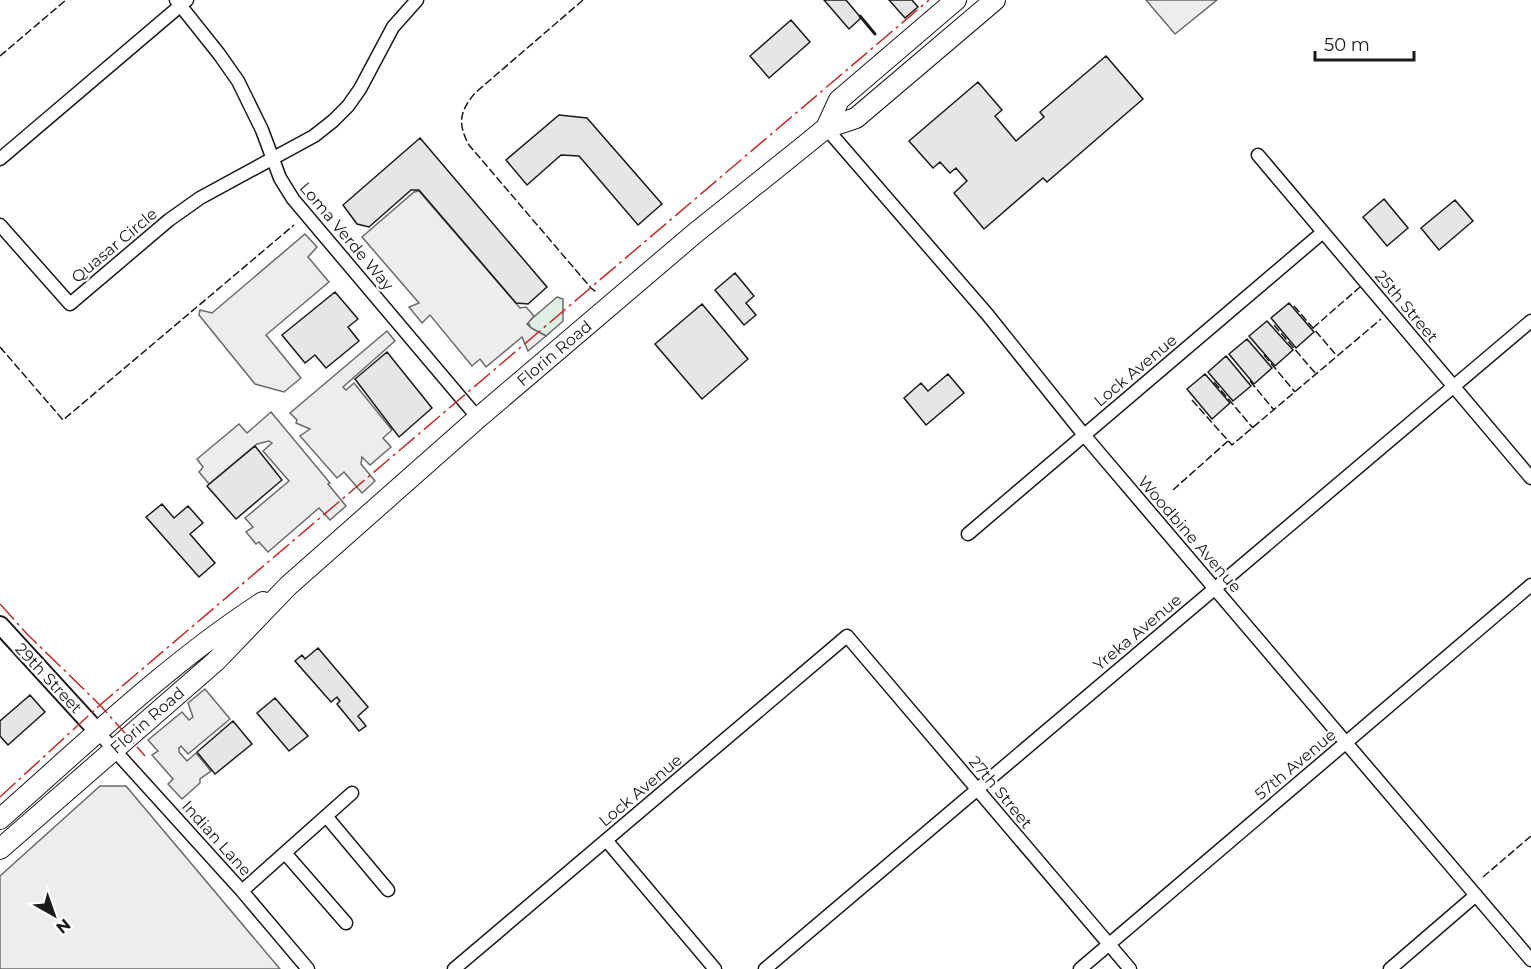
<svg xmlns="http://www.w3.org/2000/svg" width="1531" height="969" viewBox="0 0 1531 969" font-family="Montserrat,sans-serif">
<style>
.green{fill:#e0efe3;stroke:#6a6a6a;stroke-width:1.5}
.parking{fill:#ededed;stroke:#6a6a6a;stroke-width:1.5}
.building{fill:#e6e6e6;stroke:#1a1a1a;stroke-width:1.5}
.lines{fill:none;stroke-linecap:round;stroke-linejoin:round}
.street-casing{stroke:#1a1a1a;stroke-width:15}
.secondary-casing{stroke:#1a1a1a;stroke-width:20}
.primary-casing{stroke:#1a1a1a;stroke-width:22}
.street{stroke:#fff;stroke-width:12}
.secondary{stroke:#fff;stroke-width:16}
.primary{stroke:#fff;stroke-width:20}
.fence{stroke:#1a1a1a;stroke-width:1.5;stroke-dasharray:8 3;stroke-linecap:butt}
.wall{stroke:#1a1a1a;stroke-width:3}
.power{stroke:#c62828;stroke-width:1.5;stroke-dasharray:21 4.5 3 4.5;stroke-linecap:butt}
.labels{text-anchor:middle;stroke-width:4.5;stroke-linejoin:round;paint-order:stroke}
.street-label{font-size:16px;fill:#1a1a1a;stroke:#fff}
</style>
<rect width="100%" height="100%" fill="#fff"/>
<!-- green -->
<path class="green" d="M557 297 563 299V321L546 336 531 328 528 322Z"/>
<!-- parking -->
<path class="parking" d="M1146 0H1217L1175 34Z
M419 191 520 308 526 307 534 316 527 324 531 328 546 336 528 351 522 337 486 367 480 359 472 366 430 315 422 323 409 307 419 303 362 237 414 192Z
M305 234 317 247 308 257 329 282 266 335 301 378 284 392 255 384 199 315 200 310 212 313Z
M387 331 395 341 343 387 346 390 354 383 392 430 383 438 391 447 370 465 362 457 361 464 375 481 362 493 344 472 337 478 300 436 310 429 296 423 297 420 290 413Z
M271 412 330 483 328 484 346 506 330 520 319 508 268 552 259 542 256 544 246 532 253 527 245 518 289 481 263 451 272 443 269 441 257 444 209 484 199 472 203 467 197 459 239 424 247 433Z
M205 689 230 719 188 754 181 746 179 748V752L187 761 196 753 211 771 200 779V783L182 799 168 784 173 779 152 755 158 751 148 740 182 712 189 720 193 717 188 703Z
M100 786H126L280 969H0V876Z"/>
<!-- building -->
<path class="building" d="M824 0H846L861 18 849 29Z
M889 0H912L918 7 905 18Z
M791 20 810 42 769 78 750 56Z
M1106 56 1143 99 1047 182 1043 178 984 229 954 193 967 181 956 168 950 173 940 162 933 168 909 141 978 82 1002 110 995 116 1016 141 1044 117 1040 112Z
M559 115 587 118 662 204 638 225 579 156 561 155 527 185 506 160Z
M420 138 547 287 528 304 516 303 419 190H411L369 227 357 224 343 205Z
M1384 199 1408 228 1387 246 1363 217Z
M1455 200 1473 221 1439 250 1421 228Z
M735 273 754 296 746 303 756 315 744 325 715 290Z
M335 292 358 319 348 327 359 341 326 368 315 355 305 363 282 335Z
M1289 303 1314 332 1296 348 1271 318Z
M702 304 748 359 702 399 655 344Z
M1267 321 1293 350 1275 366 1249 336Z
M1247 339 1272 368 1254 384 1229 354Z
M387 352 432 408 399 437 355 379Z
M1226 356 1251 386 1233 401 1208 372Z
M948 374 964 393 926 425 904 398 921 383 928 391Z
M1205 374 1230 403 1212 419 1187 389Z
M255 446 282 480 236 519 207 486Z
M162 504 174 518 188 506 203 523 190 534 215 563 199 577 146 517Z
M318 648 368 707 358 716 366 726 359 731 337 704 340 701 337 697 331 702 295 661 302 655 305 659Z
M30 695 45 712 8 745 0 736V721Z
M275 698 308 736 289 751 257 713Z
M233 721 252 744 215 774 197 752Z"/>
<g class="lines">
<!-- street casing -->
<g class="street-casing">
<path id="street" d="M176 0 219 54 238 81 262 130 280 178 293 199 478 418
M826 128 987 314 1084 435 1531 960
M1258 155 1531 478
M0 159 187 0
M0 225 70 304 169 220 200 198 314 136 333 121 348 106 360 89 393 27 417 0
M968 534 1323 232
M98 732 242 891 308 969
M326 816 388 890
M606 840 715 969
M285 853 346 923
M242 891 352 793
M454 969 847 636 1130 969
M765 969 1531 321
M1080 969 1531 585
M1390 969 1476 895"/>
</g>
<!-- secondary casing -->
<g class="secondary-casing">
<path id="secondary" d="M0 625 98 732"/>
</g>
<!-- primary casing -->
<g class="primary-casing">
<path id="primary" d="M826 128 839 100 956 0
M0 819C84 745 170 662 263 602
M0 849 216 661 288 586 478 418 694 234 799 150 826 128 856 118 995 0"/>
</g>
<!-- street -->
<use href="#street" class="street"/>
<!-- secondary -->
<use href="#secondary" class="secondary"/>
<!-- primary -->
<use href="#primary" class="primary"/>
<!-- fence -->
<path class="fence" d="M583 0 475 93C460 111 457 123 469 145L591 288 596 292
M0 56 66 0
M1294 306 1337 356
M1274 325 1316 374
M1313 328 1360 287
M0 347 63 420 294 225
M1264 355 1295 392
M1250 381 1274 410
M1214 382 1253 428
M1192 400 1232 445 1381 319
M1173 490 1228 441
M1483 877 1531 836"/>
<!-- wall -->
<path class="wall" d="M860 16 875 34"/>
<!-- power -->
<path class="power" d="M0 604 27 634 100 705 145 756
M0 797 100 705 929 0"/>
</g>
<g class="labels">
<!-- street labels -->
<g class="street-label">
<text transform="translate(347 236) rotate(50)" y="6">Loma Verde Way</text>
<text transform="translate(114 245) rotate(-40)" y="6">Quasar Circle</text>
<text transform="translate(1407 306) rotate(50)" y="6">25th Street</text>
<text transform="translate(554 353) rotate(-40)" y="6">Florin Road</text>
<text transform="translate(1135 370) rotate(-40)" y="6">Lock Avenue</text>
<text transform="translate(1190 534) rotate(49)" y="6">Woodbine Avenue</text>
<text transform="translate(1137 632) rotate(-40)" y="6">Yreka Avenue</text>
<text transform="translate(49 678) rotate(47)" y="6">29th Street</text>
<text transform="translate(147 720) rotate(-41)" y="6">Florin Road</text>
<text transform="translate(1295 764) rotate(-40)" y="6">57th Avenue</text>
<text transform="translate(640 790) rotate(-40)" y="6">Lock Avenue</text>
<text transform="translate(1001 792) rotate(50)" y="6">27th Street</text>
<text transform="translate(217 838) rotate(48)" y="6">Indian Lane</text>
</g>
</g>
<!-- north arrow -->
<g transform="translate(54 915) rotate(140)" stroke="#ffffff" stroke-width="4.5" paint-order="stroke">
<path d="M0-4.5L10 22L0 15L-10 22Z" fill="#1a1a1a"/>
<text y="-9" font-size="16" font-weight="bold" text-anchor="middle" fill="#1a1a1a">N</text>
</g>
<!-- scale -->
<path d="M1315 51v9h99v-9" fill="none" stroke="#1a1a1a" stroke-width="3"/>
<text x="1324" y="51" font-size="18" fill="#1a1a1a" stroke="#ffffff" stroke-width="4.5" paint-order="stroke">50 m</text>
</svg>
